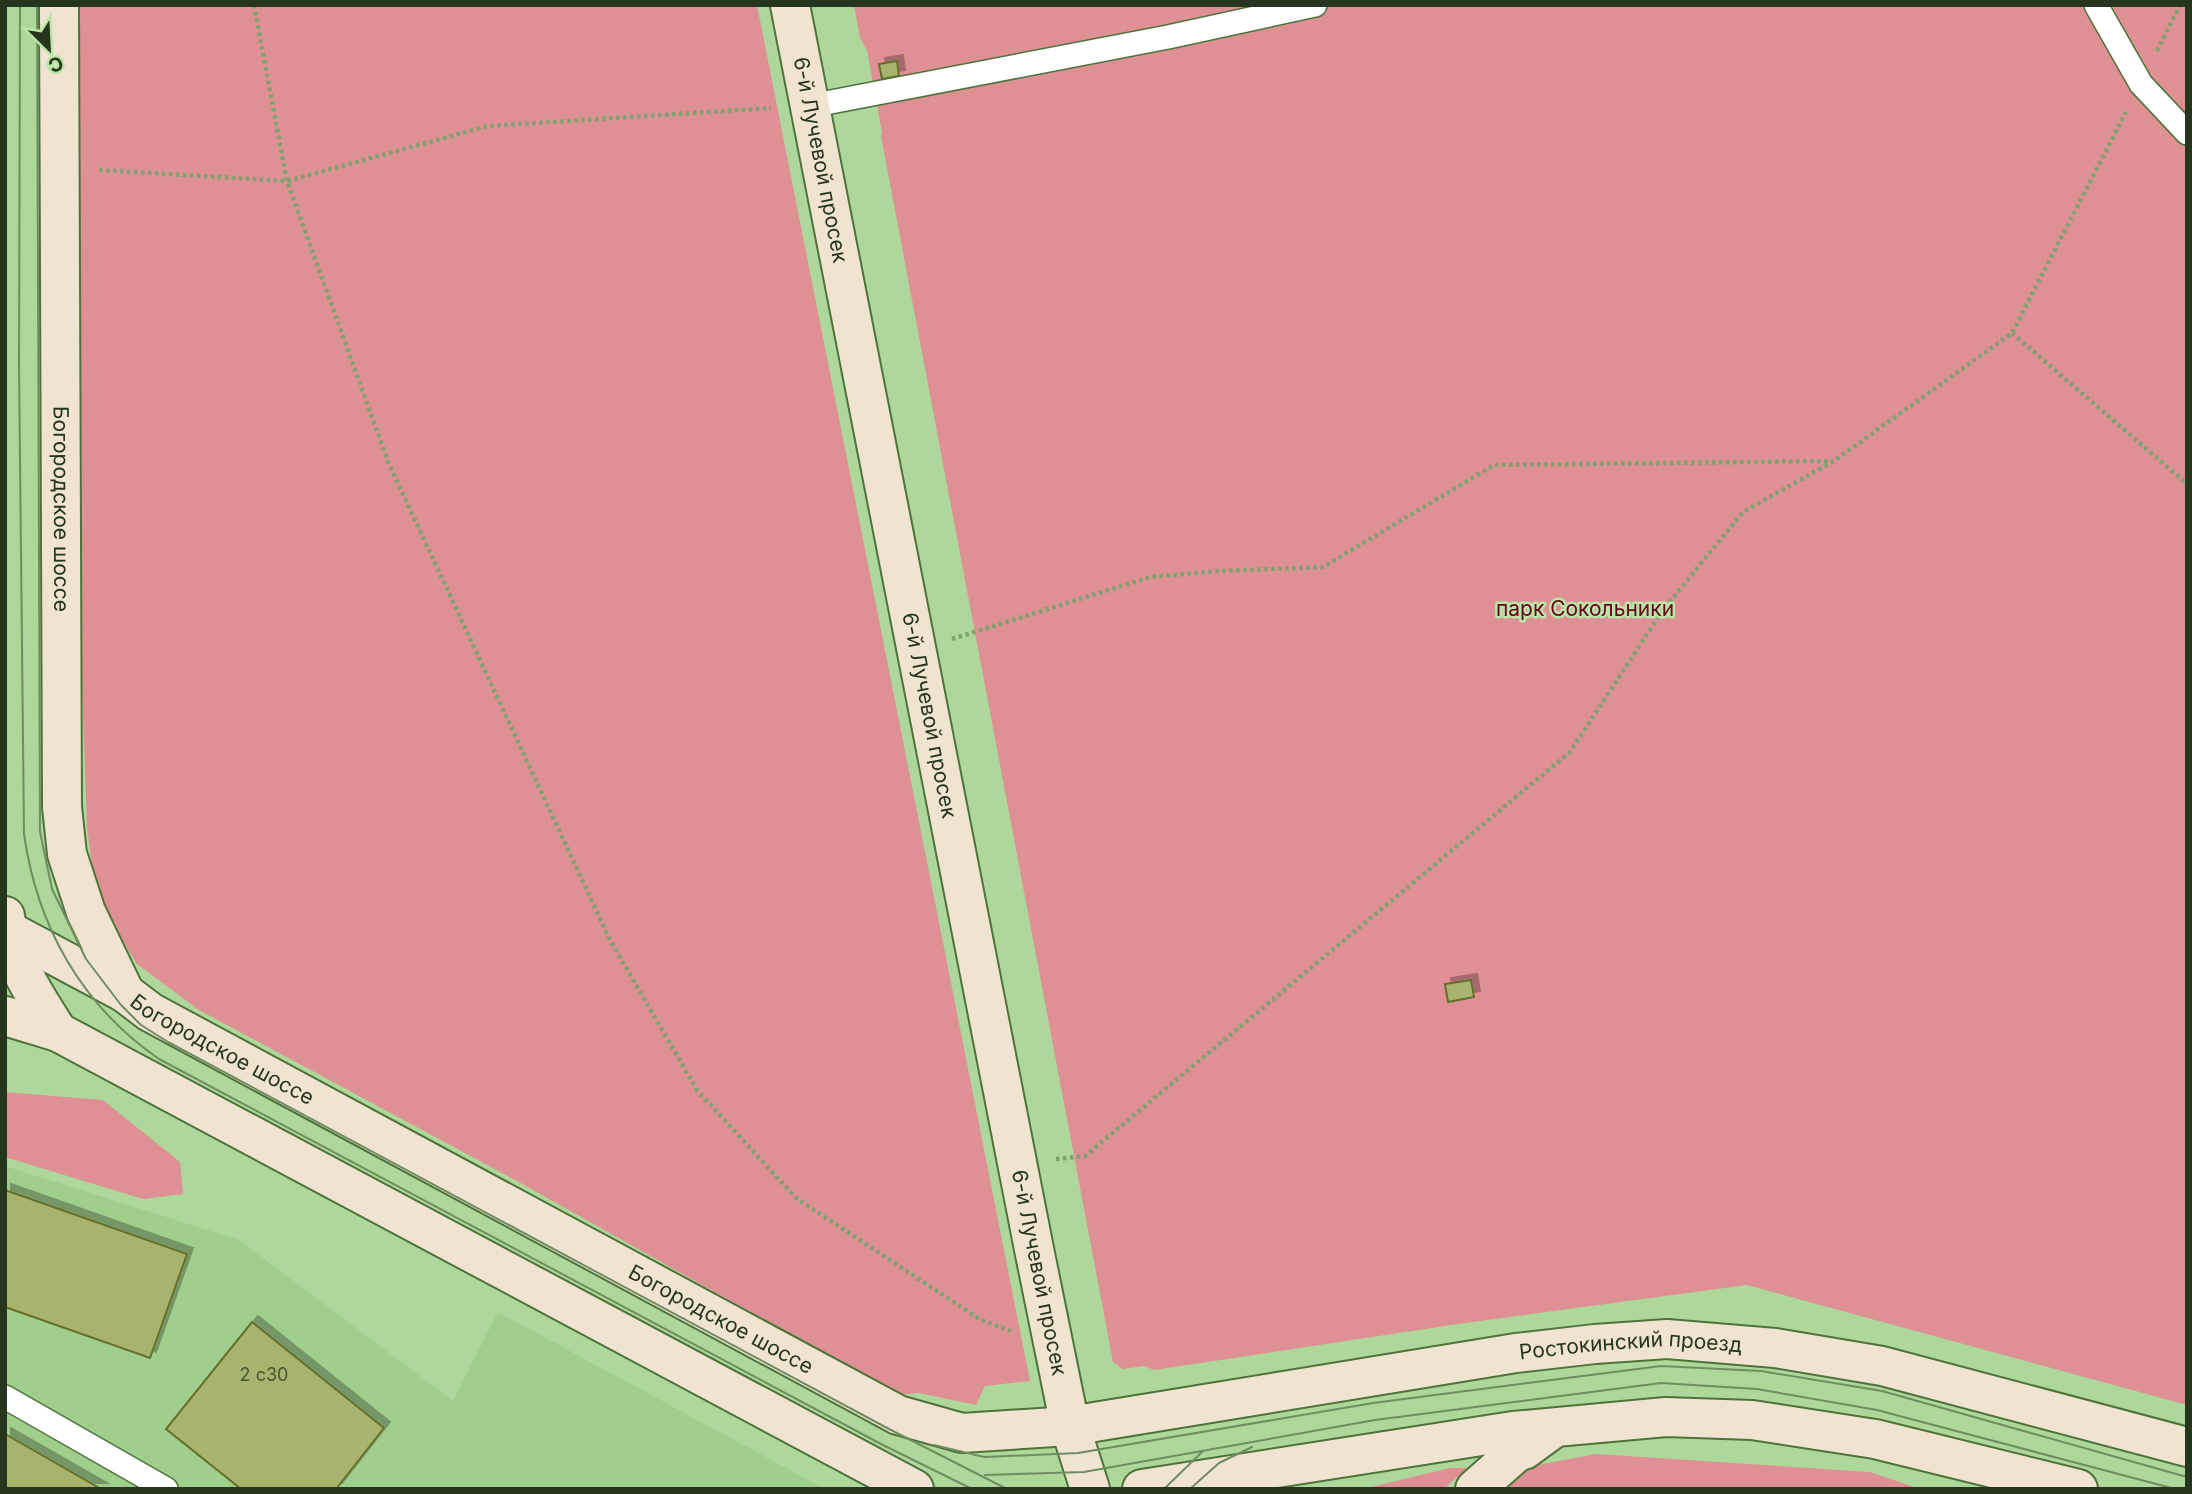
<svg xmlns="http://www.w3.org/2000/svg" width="2192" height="1494" viewBox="0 0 2192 1494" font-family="Inter,sans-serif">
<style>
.built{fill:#a0ce8c}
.green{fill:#df9094}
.building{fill:#a8b36e;stroke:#666f2a;stroke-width:2;filter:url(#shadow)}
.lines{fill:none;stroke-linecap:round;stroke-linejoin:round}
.lane-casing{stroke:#4d733b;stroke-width:26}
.secondary-casing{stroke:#4d733b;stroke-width:42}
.path{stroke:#80a171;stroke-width:4.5;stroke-dasharray:3.5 3.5;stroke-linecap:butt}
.lane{stroke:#fff;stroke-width:23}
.secondary{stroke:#f0e4d1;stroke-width:38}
.tram{stroke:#6f8d61;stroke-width:2}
.labels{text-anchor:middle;stroke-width:5;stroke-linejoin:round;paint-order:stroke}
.number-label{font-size:18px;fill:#465532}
.street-label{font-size:21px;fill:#26361e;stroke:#bbe5a8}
.park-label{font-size:21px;fill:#68001c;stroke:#bbe5a8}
</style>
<defs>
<filter id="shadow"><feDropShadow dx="6" dy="-6" stdDeviation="0" flood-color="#0004"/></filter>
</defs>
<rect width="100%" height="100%" fill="#aed89b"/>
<!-- built -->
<path class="built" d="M5 1166 239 1240 453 1401 498 1312 825 1489H5Z"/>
<!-- green -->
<path class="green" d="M74 5H757L1030 1381 985 1386 976 1405 919 1393 898 1395 517 1181 199 1010 137 964 96 898 87 827 81 653Z
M854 5H2187V1405L1747 1285 1458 1324 1154 1370 1144 1366 1123 1369 1113 1362 881 136 882 133 867 50 860 38Z
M5 1092 103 1100 180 1162 183 1194 143 1199 5 1157Z
M1596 1454 1870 1472 1920 1489H1507L1532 1466Z
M1449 1468H1467L1444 1489H1363Z"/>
<!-- building -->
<path class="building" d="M897 61 899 76 882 79 879 64Z
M1471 980 1474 997 1448 1002 1445 984Z
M5 1190 187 1254 150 1358 5 1307Z
M252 1322 384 1428 336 1489H241L166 1429Z
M5 1434 101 1489H5Z"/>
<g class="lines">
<!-- lane casing -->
<g class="lane-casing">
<path id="lane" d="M2096 5 2141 84 2187 133
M810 106 1168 37 1315 5
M5 1397 166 1489"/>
</g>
<!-- secondary casing -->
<g class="secondary-casing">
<g id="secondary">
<path id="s1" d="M59 5 62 807 67 854 86 912 125 993 150 1012 898 1415 962 1433 1070 1426 1516 1353 1595 1344 1667 1339 1775 1348 1882 1366 2187 1447"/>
<path id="s2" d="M790 5 1034 1249 1070 1426 1090 1489"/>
<path d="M5 916C10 959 35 996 58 1032L914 1489"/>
<path d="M5 929 125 993"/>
<path d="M5 1016 58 1032"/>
<path d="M1142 1489 1513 1431 1666 1417 1752 1420 1875 1439 2078 1489"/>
<path d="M1475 1489 1518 1451 1524 1450 1550 1431"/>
</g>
</g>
<!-- path -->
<path class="path" d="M254 5 287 181 389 464 610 940 697 1090 796 1198 981 1320 1011 1331
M2157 51 2180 5
M99 170 287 181 488 126 771 108
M2012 333 2187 484
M952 639 1150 577 1219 571 1323 567 1494 465 1833 461
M1056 1159 1085 1156 1570 752 1663 610 1743 512 1834 461 2012 333 2126 112"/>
<!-- lane -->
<use href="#lane" class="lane"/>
<!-- secondary -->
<use href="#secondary" class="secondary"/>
<!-- tram -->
<path class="tram" d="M20 5 19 366 24 834C37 926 81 1005 159 1059L881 1444 972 1489
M37 5 40 832 52 889 86 959 121 1005 141 1025 168 1042 889 1429 1007 1489
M934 1445 984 1457 1078 1453 1373 1403 1661 1366 1761 1371 1882 1391 2187 1477
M985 1475 1084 1472 1375 1420 1661 1383 1757 1389 1877 1410 2175 1489
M1164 1489 1203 1451
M1190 1489 1219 1463 1252 1447"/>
</g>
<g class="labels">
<!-- number labels -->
<g class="number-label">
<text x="264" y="1381">2 с30</text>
</g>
<!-- street labels -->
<g class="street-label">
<text dy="7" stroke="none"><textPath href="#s2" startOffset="158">6-й Лучевой просек</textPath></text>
<text dy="7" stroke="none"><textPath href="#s1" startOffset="504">Богородское шоссе</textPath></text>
<text dy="7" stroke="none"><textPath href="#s2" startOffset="724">6-й Лучевой просек</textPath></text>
<text dy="7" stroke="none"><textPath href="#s1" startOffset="1113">Богородское шоссе</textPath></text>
<text dy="7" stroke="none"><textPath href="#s2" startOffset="1292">6-й Лучевой просек</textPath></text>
<text dy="7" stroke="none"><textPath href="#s1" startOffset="1680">Богородское шоссе</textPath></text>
<text dy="7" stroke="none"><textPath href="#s1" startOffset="2623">Ростокинский проезд</textPath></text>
</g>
<!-- park labels -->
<g class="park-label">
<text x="1585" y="616">парк Сокольники</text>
</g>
</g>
<!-- border -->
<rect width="2192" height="1494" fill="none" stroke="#26361e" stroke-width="14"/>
<!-- north arrow -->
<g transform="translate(49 49) rotate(156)" stroke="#bbe5a8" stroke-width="5" paint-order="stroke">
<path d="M0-5L12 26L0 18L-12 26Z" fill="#26361e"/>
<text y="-10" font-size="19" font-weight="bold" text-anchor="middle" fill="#26361e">С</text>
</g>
</svg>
